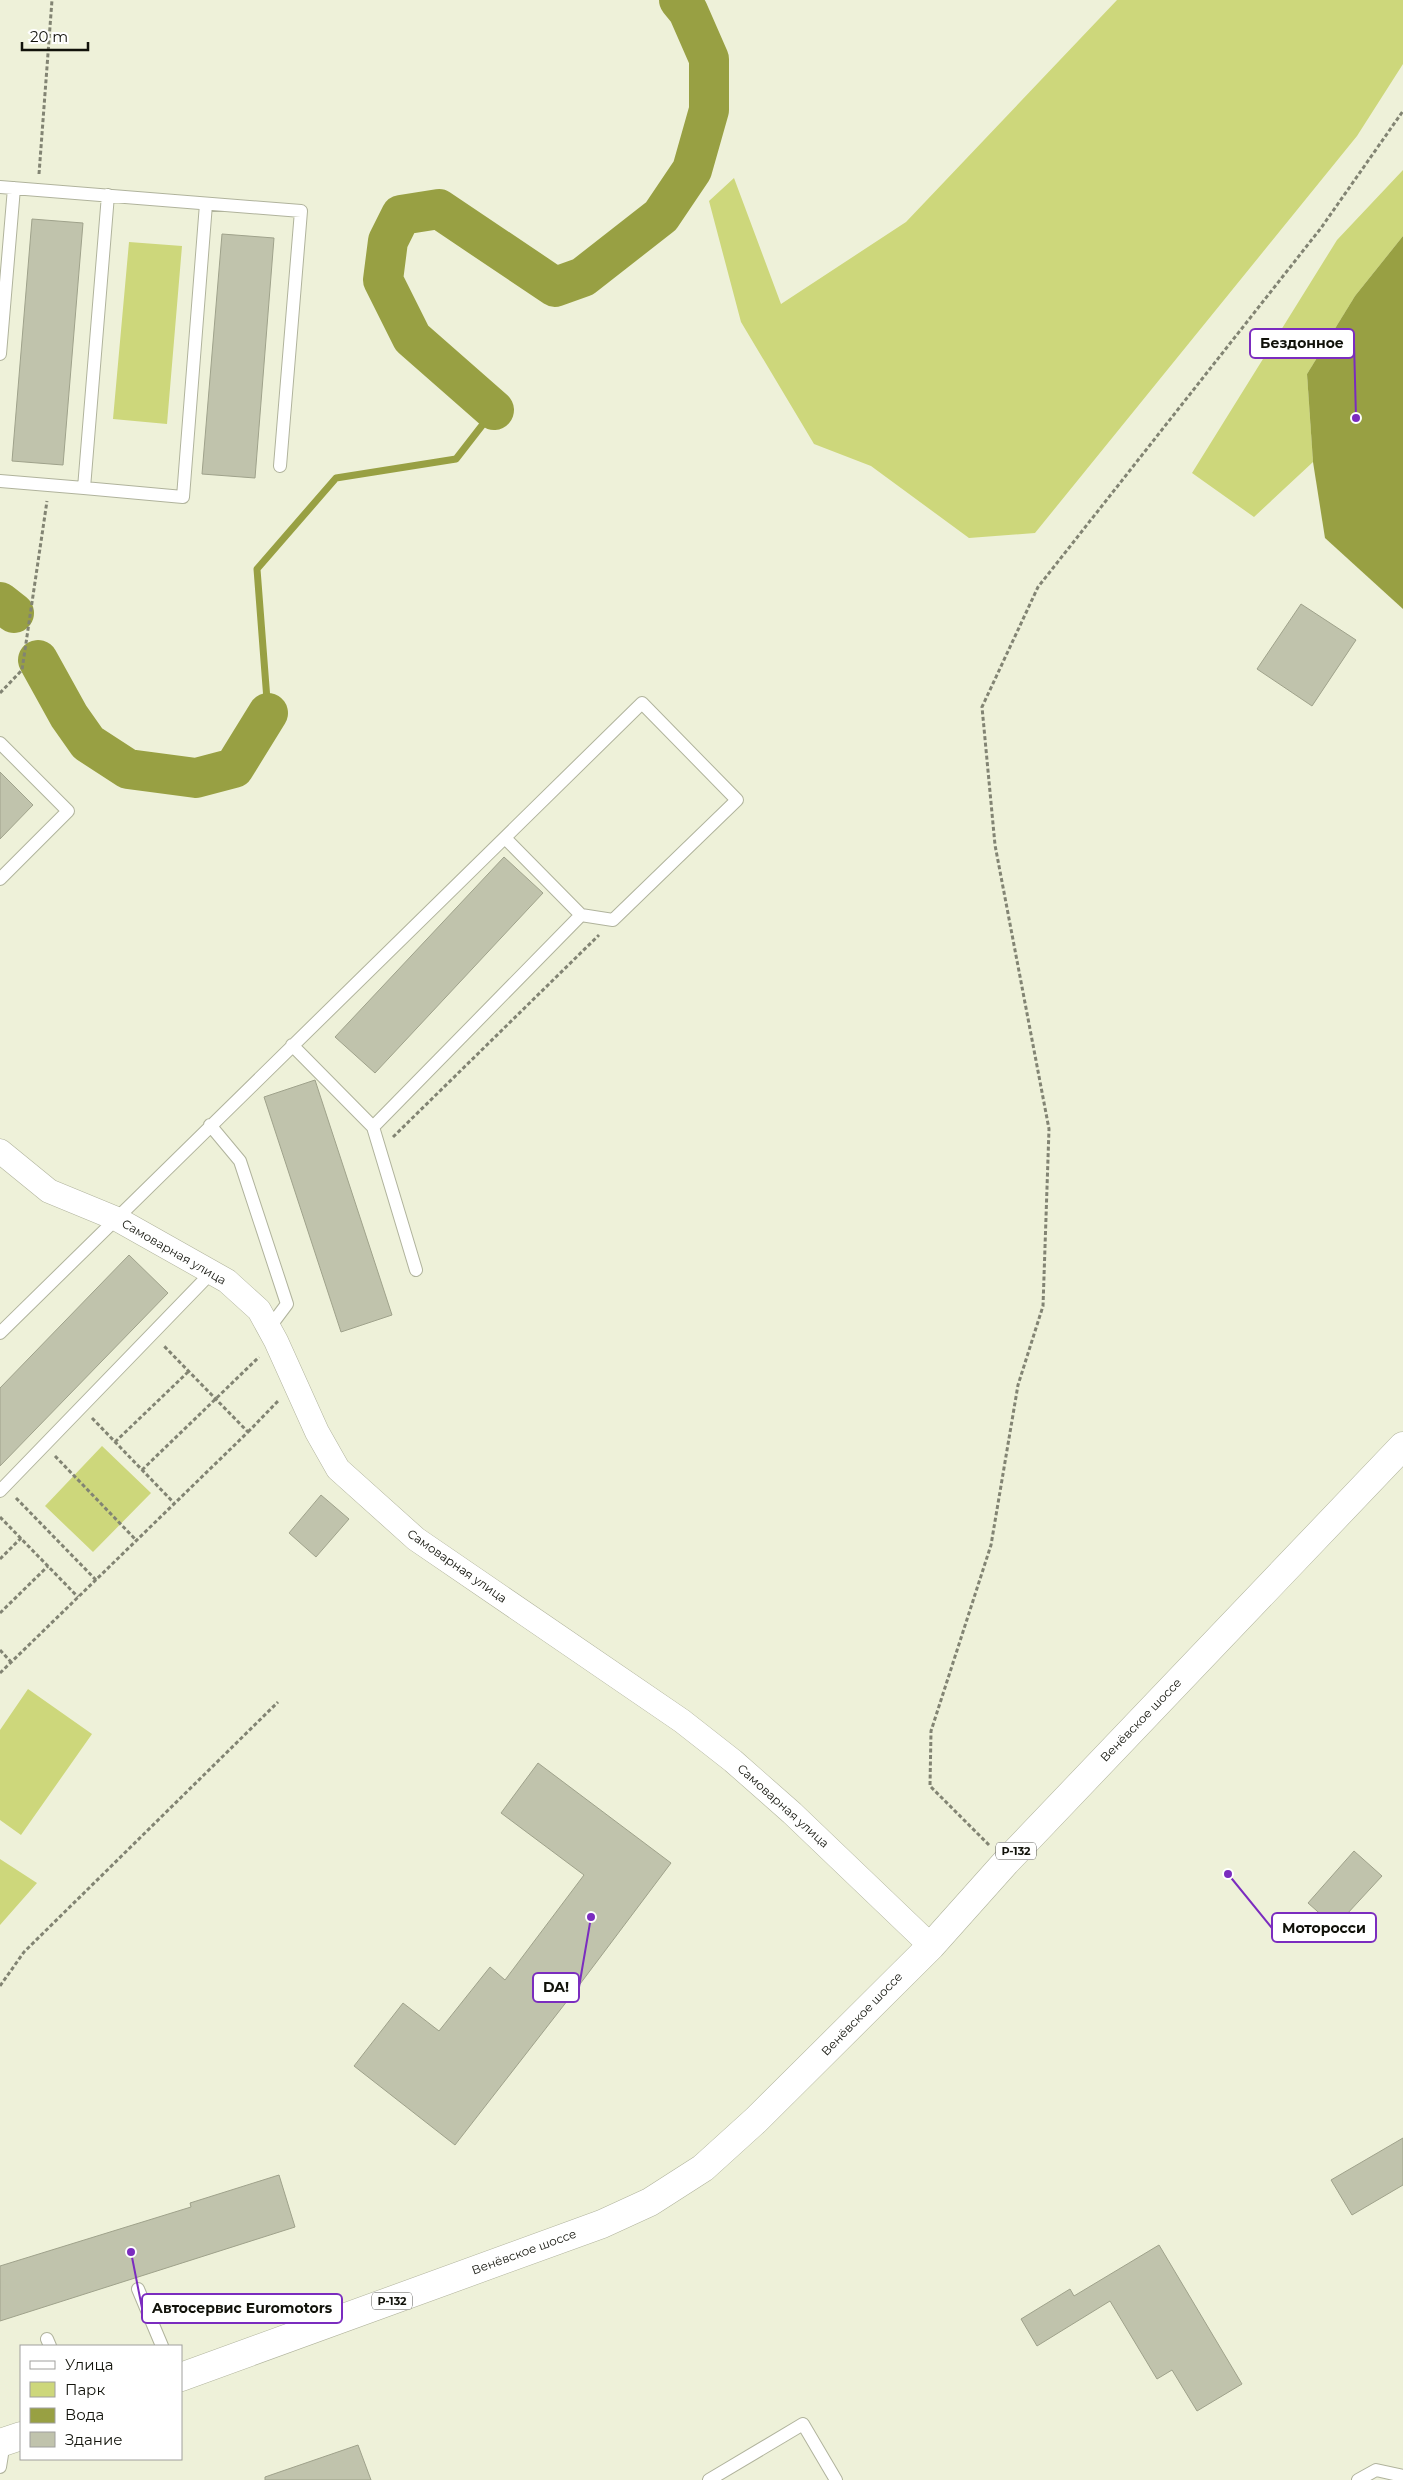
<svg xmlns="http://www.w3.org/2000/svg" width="1403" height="2480" viewBox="0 0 1403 2480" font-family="Montserrat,sans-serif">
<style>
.green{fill:#cdd77b}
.water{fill:#98a043}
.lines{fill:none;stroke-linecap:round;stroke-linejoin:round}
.stream{stroke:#98a043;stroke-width:7}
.river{stroke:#98a043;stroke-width:40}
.building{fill:#c0c3ac;stroke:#9fa28b}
.lane-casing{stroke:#b0b39c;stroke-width:14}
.street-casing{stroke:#b0b39c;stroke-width:25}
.primary-casing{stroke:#b0b39c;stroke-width:29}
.path{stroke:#828473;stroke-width:3;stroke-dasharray:4 2.5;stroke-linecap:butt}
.lane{stroke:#fff;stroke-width:12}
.street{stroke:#fff;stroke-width:24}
.primary{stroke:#fff;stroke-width:28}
.labels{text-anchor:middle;stroke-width:4;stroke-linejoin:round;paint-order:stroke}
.shield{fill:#fff;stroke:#585954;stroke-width:1}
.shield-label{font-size:11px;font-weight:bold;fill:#11120a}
.street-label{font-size:12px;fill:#11120a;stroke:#fff}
.leader{fill:none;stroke:#7b2cbf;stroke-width:2}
.callout-dot{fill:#7b2cbf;stroke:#fff;stroke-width:2}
.callout{fill:#fff;stroke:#7b2cbf;stroke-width:2}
.callout-label{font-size:14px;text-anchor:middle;font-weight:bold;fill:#11120a}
</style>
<rect width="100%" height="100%" fill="#eef1d9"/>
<!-- green -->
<path class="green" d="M1117 0H1403V64L1357 136 1035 533 969 538 871 466 814 444 741 322 709 201 734 178 781 304 906 222Z
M1403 170V236L1355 296 1307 374 1313 462 1254 517 1192 473 1337 240Z
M129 242 182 246 167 424 113 419Z
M102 1446 151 1493 93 1552 45 1506Z
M28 1689 92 1734 21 1835 0 1820V1730Z
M0 1859 37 1883 0 1925Z"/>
<!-- water -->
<path class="water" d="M1403 236V609L1325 538 1313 462 1307 374 1355 296Z"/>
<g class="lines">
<!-- stream -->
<path class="stream" d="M268 713 257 569 336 478 456 459 494 410"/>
<!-- river -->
<path class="river" d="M494 410 412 338 383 280 388 241 401 215 439 209 555 287 583 277 661 216 692 170 709 110V59L688 11 679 0
M0 602 14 613
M38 660 69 716 88 743 128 769 196 778 234 768 268 713"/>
</g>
<!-- building -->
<path class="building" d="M32 219 83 223 63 465 12 461Z
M222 234 274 238 255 478 202 474Z
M1301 604 1356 640 1312 706 1257 669Z
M0 772 33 805 0 839Z
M504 857 543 893 375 1073 335 1037Z
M315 1080 392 1315 341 1332 264 1097Z
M129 1255 168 1293 0 1466V1388Z
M321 1495 349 1519 316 1557 289 1533Z
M538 1763 671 1863 571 1996 455 2145 354 2066 403 2003 439 2031 490 1967 505 1980 584 1875 501 1813Z
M1354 1851 1382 1876 1335 1927 1308 1903Z
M1403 2138V2185L1352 2215 1331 2180Z
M279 2175 295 2227 0 2321V2266L191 2207 190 2203Z
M1159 2245 1242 2384 1197 2411 1172 2370 1157 2379 1110 2301 1037 2346 1021 2319 1070 2289 1074 2296Z
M358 2445 371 2480H265V2477Z"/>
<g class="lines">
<!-- lane casing -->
<g class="lane-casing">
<path id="lane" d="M0 187 301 211 280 466
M0 354 14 188
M0 481 84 488 108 195
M84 488 183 497 206 204
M0 743 68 811 0 879
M505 838 581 915
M292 1045 373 1127
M210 1125 240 1161 287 1304 269 1328
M0 1333 642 703 737 800 613 920 581 915 373 1127 416 1270
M0 1491 211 1273
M138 2289 162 2346
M47 2339 50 2346
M0 2467 4 2442
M709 2480 803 2424 836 2480
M1358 2480 1376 2470 1403 2476"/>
</g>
<!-- street casing -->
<g class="street-casing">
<path id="street" d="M0 1151 49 1191 117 1219 227 1281 259 1310 276 1341 317 1432 338 1469 416 1539 682 1721 733 1761 792 1813 931 1946"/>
</g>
<!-- primary casing -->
<g class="primary-casing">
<path id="primary" d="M181 2377 602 2224 650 2202 703 2168 756 2120 931 1946 1006 1862 1403 1446
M0 2443 21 2436"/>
</g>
<!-- path -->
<path class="path" d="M39 174 52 0
M0 693 22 670 47 501
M393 1137 599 935
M92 1418 174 1503
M248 1432 279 1400
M115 1442 189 1371
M55 1456 136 1540
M142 1470 259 1357
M16 1498 96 1580
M0 1517 78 1597
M0 1559 21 1538
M0 1613 48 1566
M0 1650 11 1662
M0 1673 248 1432 163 1345
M989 1845 930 1786 931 1731 991 1545 1018 1385 1043 1306 1049 1129 995 845 982 707 1038 587 1321 228 1403 111
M0 1986 24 1952 278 1702"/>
<!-- lane -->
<use href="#lane" class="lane"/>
<!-- street -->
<use href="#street" class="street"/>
<!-- primary -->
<use href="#primary" class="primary"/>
</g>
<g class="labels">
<!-- shield labels -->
<g class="shield">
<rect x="996" y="1842.5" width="40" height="17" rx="4"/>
<rect x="372" y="2292.5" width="40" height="17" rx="4"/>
</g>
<g class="shield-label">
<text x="1016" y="1855">Р-132</text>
<text x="392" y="2305">Р-132</text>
</g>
<!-- street labels -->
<g class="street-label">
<text transform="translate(174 1252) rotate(30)" y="4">Самоварная улица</text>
<text transform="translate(457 1566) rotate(35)" y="4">Самоварная улица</text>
<text transform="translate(1141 1720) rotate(-46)" y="4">Венёвское шоссе</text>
<text transform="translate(783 1806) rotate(42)" y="4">Самоварная улица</text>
<text transform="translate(862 2014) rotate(-46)" y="4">Венёвское шоссе</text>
<text transform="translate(524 2252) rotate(-20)" y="4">Венёвское шоссе</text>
</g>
</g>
<!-- callouts -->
<path class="leader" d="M1356 418L1354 343M1228 1874L1272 1928M591 1917L579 1987M131 2252L142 2308"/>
<g class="callout-dot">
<circle cx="1356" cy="418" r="5"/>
<circle cx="1228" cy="1874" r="5"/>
<circle cx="591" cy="1917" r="5"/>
<circle cx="131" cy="2252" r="5"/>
</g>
<g class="callout">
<rect x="1250" y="329" width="104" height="29" rx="5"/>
<rect x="1272" y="1913" width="104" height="29" rx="5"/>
<rect x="533" y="1973" width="46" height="29" rx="5"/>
<rect x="142" y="2294" width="200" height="29" rx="5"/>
</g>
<g class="callout-label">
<text x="1302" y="348">Бездонное</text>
<text x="1324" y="1933">Моторосси</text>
<text x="556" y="1992">DA!</text>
<text x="242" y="2313">Автосервис Euromotors</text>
</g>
<!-- legend -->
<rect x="20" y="2345" width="162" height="115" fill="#ffffff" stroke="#a0a09d"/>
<rect x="30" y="2361" width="25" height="8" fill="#ffffff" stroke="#a0a09d"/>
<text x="65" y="2370" font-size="15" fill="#11120a">Улица</text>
<rect x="30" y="2382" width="25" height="15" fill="#cdd77b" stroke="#a0a09d"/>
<text x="65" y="2395" font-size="15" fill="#11120a">Парк</text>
<rect x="30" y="2408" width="25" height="15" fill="#98a043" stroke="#a0a09d"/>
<text x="65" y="2420" font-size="15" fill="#11120a">Вода</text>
<rect x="30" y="2432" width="25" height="15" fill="#c0c3ac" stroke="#a0a09d"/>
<text x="65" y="2445" font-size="15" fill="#11120a">Здание</text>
<!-- scale -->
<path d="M22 42v8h66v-8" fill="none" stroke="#11120a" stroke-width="2.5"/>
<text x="30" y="42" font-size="15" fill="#11120a" stroke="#ffffff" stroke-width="4" paint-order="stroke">20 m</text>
</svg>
